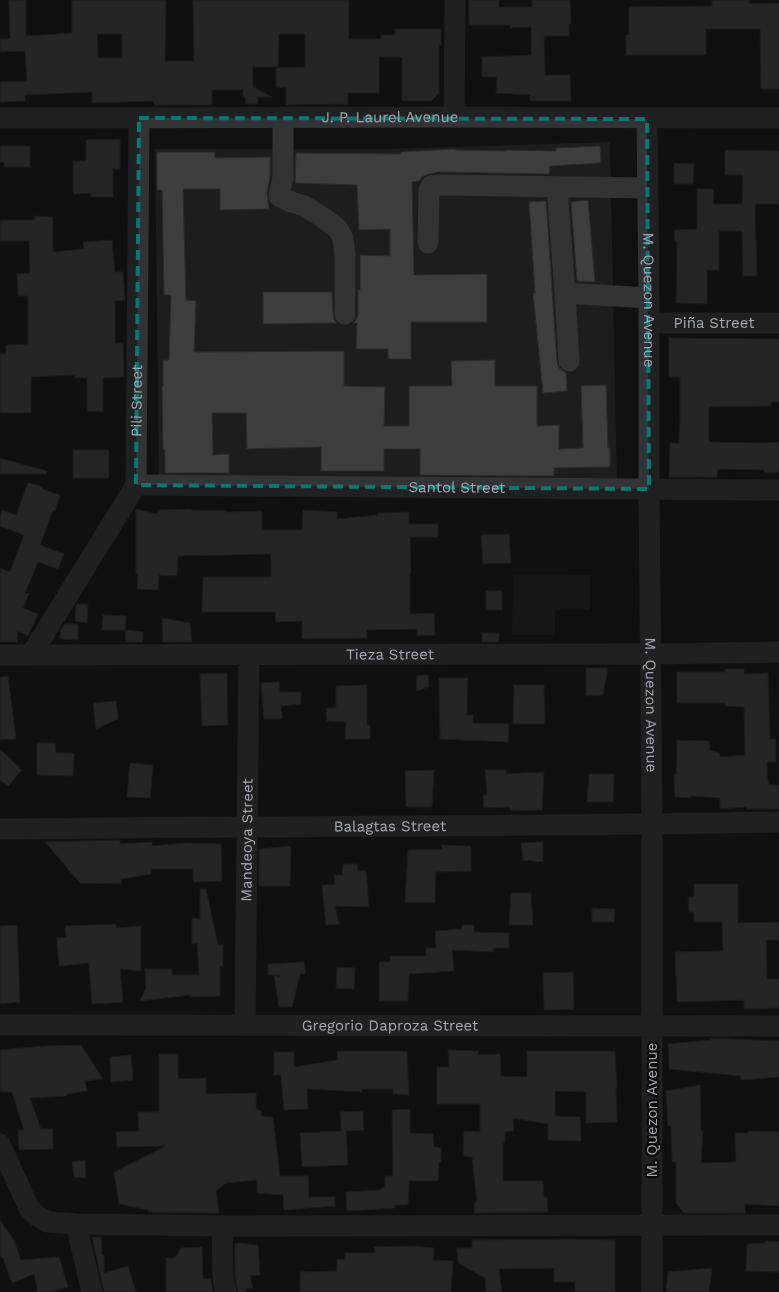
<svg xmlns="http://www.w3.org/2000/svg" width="779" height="1292" viewBox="0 0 779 1292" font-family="'Work Sans',sans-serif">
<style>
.built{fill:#1c1d1f}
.building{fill:#3c3e42;stroke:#2a2b2e;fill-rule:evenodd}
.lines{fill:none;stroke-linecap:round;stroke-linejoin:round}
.minor{stroke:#313337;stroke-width:21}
.marked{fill:none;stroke:#0f766e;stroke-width:4;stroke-dasharray:10 6;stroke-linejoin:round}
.labels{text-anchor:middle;stroke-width:4.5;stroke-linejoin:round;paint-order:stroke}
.street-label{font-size:15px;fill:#a1a8b4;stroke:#0c0c0d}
</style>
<rect width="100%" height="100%" fill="#101112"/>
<!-- built -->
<path class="built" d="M610 142 617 482H159L155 149H389Z
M513 574 590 575V610H555V635H512Z"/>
<!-- building -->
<path class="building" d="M9 0H26V36L72 33V0H166L165 61H194L193 0H349V39H381V35H395V29H441V45H439V93L431 101H402V57H379V93H348V104L286 105V87L276 88V68L305 67V34H279L278 67H253V87L272 97H258V104H246L245 97H243V90H212V105H154V101L92 103V92L25 95V101L0 102V82L27 81 25 51 0 52V39H10ZM97 34H122V58H98Z
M469 0H499V7H532V0H570L571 24H569V36H544L545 75H570L571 101H530V95L496 93 497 77H482V57L531 55V27L510 28V25H469Z
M712 0H749V4L779 3V89H761L760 29H706V55H626V35H629V7L712 6Z
M120 139V169H113V197H91V193L73 194V161H86V140Z
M0 146H30V167H4V162H0Z
M600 146 601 163 550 166 549 174 439 172 429 174 423 176 419 181 412 182 414 275 487 274V322H411V359H388V349H356L357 323H353L356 320 358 314V290H360V255L390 256V229L359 230 357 185 295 183 296 153 401 154V152L455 149V150L506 151V150L556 151V148Z
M725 150 779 151V204H755L757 276H743L742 231H719V270H707V304L676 303 677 242H675L674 230 697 229V189H714L713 204H742L743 175H725Z
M157 152H215V158L270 157V176L267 194 269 209 220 210V189H183L186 300 196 301 194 352 344 351V386L385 387 384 426H409V386H452L451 361 495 360V386H537V426L559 425V449L583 448 581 386 606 385 608 448H610V467L554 468V476L420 475V449H384V471H321V447L247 449 246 413H212L213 455 229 454V473H165V450H163L162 386H163V360H169L171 295H164L162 190H157Z
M674 163 694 164 693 184H674Z
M588 200 595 282 577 281 571 202Z
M546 201 557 362 559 368 566 373 567 391 543 393 533 293H535L529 202Z
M35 216 53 217V252L84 249 83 242 112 240 115 272H123L125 300 115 301V343H123L124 377 103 378V412L87 411V378H75V375L31 377V413H0V354H6V345L28 344V296H18L17 274 30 273 29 241H0V220H35Z
M263 292H332L333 314 334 320 337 323 263 324Z
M669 338 779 339V402H771V406L709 407V442L764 443 779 442V472L764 473V470L718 469 717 477H669L670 443H679L680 417V377H669Z
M73 450H109V478H73Z
M0 458 47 471V474H0Z
M28 483 43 487 42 489 60 495 55 511 53 510 40 545 64 554 58 569 38 562 25 593 29 594 23 608 38 614 28 636 18 631 17 642H0V568L10 572 24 535 0 526V517L2 510 16 515Z
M136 509 158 514V510L191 509V510L226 511V512L262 511V530H302L303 510 338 512 337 519 378 515V513L409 512V524H438V537H410L411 573H410V614L434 613 435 635 417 636V629L367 630V638L302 639V621L276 622 275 612H202L203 577H271V554L178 556 177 576 159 575 158 590 137 589 138 574 136 573Z
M509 534 511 563 483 564 481 535Z
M486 591H502V610H486Z
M77 604H88L87 623 75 621 76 607Z
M103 615 126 616 125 630H102Z
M162 618 190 623 192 642H163Z
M65 624H78V640L60 639V631Z
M125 630 143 632V642H126Z
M482 633H499V642H482Z
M586 668H608L603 695 586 696Z
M725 669H744V674L768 673 770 739H776V762H767V775L769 785H779V809H746V807L720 809V798L690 796 691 798 675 797 674 775H676L677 740 709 741 710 750 719 753 720 757 745 755 744 707 725 706V703H677V672H725Z
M227 673 228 725 202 726 200 674Z
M417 675H428L429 687 416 691Z
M8 676 16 739 0 740V677Z
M439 678H468L467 715H473V723L509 724 508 742 440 739Z
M279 682 280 692H301V704L281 706 282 719H264L261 683Z
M367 685V725H370V739H345L346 722 327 721 326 708H336V686Z
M514 685H544L545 724H513Z
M116 701 118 719 96 729 93 703Z
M37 743H55L56 753H74L73 776 37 775Z
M0 749 22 770 8 786 0 780Z
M130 763 153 765 150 798 127 797Z
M434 770 432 807H406L405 771Z
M485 770H506V774L544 772 542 810 510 811V807L484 808 483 796 487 794Z
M589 774H614L613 802H587Z
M120 840V844L152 842V846L185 843 221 844 222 881 193 882V869H151V874L121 879V884L80 883 45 842Z
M543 842V862L523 860 521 843Z
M442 845 471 846V871L436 872 435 903 405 902 408 850 442 849Z
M291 846 290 886H259V849Z
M343 864H357L358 871H366L369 907 335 906 339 924 326 925 322 885 335 884 334 875H342Z
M694 884H738V923L779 922V940H766L767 979H779V1008L744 1009V1000L677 1002 675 952 723 951 722 922H694V912H689L688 897H694Z
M200 889H206L218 945H223V966H220V996L190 997V995L140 1001 146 988 145 969H172V975H199L197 943 192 944V918L200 919Z
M511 893H531L533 925H509Z
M592 908 615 909 614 922H592Z
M116 924V928L141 926V971L120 969 123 1002 92 1004 89 963 59 966 57 938 66 937 65 926Z
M17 925 20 1002 0 1004V926Z
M462 925H474V932L509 933V948H493V952L452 950 454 971 409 974 408 1001H379V962H390V956H426V948H436L435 931 462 929Z
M304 962 305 974H300L292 1007H279L274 975 280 977V975H268V964Z
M337 967 355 968 354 989 336 988Z
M573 972 574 1009 544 1010 543 973Z
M710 1038 779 1041V1077L741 1080V1076L669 1069 668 1044 711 1040Z
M81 1045 103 1079 85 1081 87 1091 67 1094 66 1096 30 1098 41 1129H53V1149L19 1150 18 1130H24L12 1092H0V1050L45 1046Z
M448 1050 479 1051 478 1055 500 1054 501 1076 527 1077V1051H615L617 1087H616L617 1122 586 1123V1092L555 1091V1116L580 1117 581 1141 548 1140V1124L513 1118 514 1131 505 1132V1143H503V1181H543L544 1197H547L548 1212 474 1213 475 1202H477L472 1157 463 1156 464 1131 480 1132V1104H437V1067H449Z
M337 1051H407L409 1095 393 1094V1089H362V1092L307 1089 308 1109 284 1110 281 1075H274V1052H294V1067L338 1060Z
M159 1054H178V1079L206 1078V1094L256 1093V1109L261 1111V1116L273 1117 280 1176H308L309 1197H335V1206L284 1210 283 1195 257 1193V1180L226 1183 216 1191 219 1213 148 1212V1210L119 1204 114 1172 166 1146 117 1147 116 1132 139 1131 138 1112H159Z
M131 1055 133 1080 111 1082 110 1057Z
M700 1085 701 1131H703L701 1163 736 1162 735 1133H748V1131L779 1132V1206L745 1204V1213H684L676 1203V1162H672L671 1126H668L666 1091Z
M410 1109V1133L433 1134 434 1147 441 1148V1162H439L438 1181H409L408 1205H395L394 1208 347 1211 346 1192 381 1190V1188H385V1176H393L392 1110Z
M363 1111 364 1130 346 1131 348 1165 302 1167 300 1133 341 1131 340 1112Z
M85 1160 86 1178 74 1177 72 1162Z
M0 1220 13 1238 21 1260 59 1257 68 1287 48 1292H38L34 1274 12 1283 3 1258 0 1255Z
M92 1237H101L102 1255H104V1273L128 1266 136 1292H104Z
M569 1239 615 1240V1292H575V1282H554V1268L499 1269 502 1292H486L485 1278 458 1263 457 1248H472V1240Z
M765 1241 779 1242V1272L746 1271 747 1244 765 1243Z
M238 1243 258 1245 260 1275 250 1276 253 1288 245 1289 246 1292H238L235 1277V1244Z
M413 1246 434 1248 433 1260 453 1261 451 1292H300V1272L337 1271V1259H345V1253H375L374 1247Z
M202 1247 203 1279 211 1278 213 1292H166V1258H175L181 1248Z
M712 1268 709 1292H666L668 1272Z"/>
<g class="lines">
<!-- minor -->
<g class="minor">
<path d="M454 117 455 0"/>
<path id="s1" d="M0 118 454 117 779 118"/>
<path d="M283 118V177L279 196 291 202 305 206 322 217 338 229 343 238 345 255V314"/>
<path id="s2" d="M647 119 649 298V489L652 824V1292"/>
<path d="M557 187 565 293 649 298"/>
<path d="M428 243 429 190 431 186 439 185 647 188"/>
<path d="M565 293 569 361"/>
<path id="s3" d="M649 323H779"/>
<path id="s4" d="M136 485 779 490"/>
<path id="s5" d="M0 655 651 654 779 652"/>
<path id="s6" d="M31 655 136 485 139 118"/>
<path id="s7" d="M0 829C260 826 519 827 779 822"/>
<path id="s8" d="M0 1025 779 1026"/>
<path id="s9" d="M245 1025 249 654"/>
<path d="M0 1144 29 1208 37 1216 48 1222 76 1224 222 1226 779 1225"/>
<path d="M76 1224 92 1292"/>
<path d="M222 1226 223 1278 226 1292"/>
</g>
</g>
<!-- marked area -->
<path d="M0 0H779V1292H0ZM139 118 647 119 649 489 136 485Z" fill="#101112" fill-opacity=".55" fill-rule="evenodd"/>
<path class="marked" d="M139 118 647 119 649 489 136 485Z"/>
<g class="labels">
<!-- street labels -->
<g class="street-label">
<text dy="5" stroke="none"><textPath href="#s1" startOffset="390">J. P. Laurel Avenue</textPath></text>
<text dy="5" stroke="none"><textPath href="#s2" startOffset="181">M. Quezon Avenue</textPath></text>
<text dy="5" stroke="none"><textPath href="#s3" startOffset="65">Piña Street</textPath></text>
<text dy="5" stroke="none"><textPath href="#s6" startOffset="284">Pili Street</textPath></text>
<text dy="5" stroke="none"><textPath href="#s4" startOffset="321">Santol Street</textPath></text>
<text dy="5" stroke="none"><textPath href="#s5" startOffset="390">Tieza Street</textPath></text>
<text dy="5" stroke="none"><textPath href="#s2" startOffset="586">M. Quezon Avenue</textPath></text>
<text dy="5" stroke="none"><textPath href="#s7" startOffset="390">Balagtas Street</textPath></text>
<text dy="5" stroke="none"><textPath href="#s9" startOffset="185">Mandeoya Street</textPath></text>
<text dy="5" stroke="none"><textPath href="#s8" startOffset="390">Gregorio Daproza Street</textPath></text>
<text transform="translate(652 1110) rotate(-90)" y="5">M. Quezon Avenue</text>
</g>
</g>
</svg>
